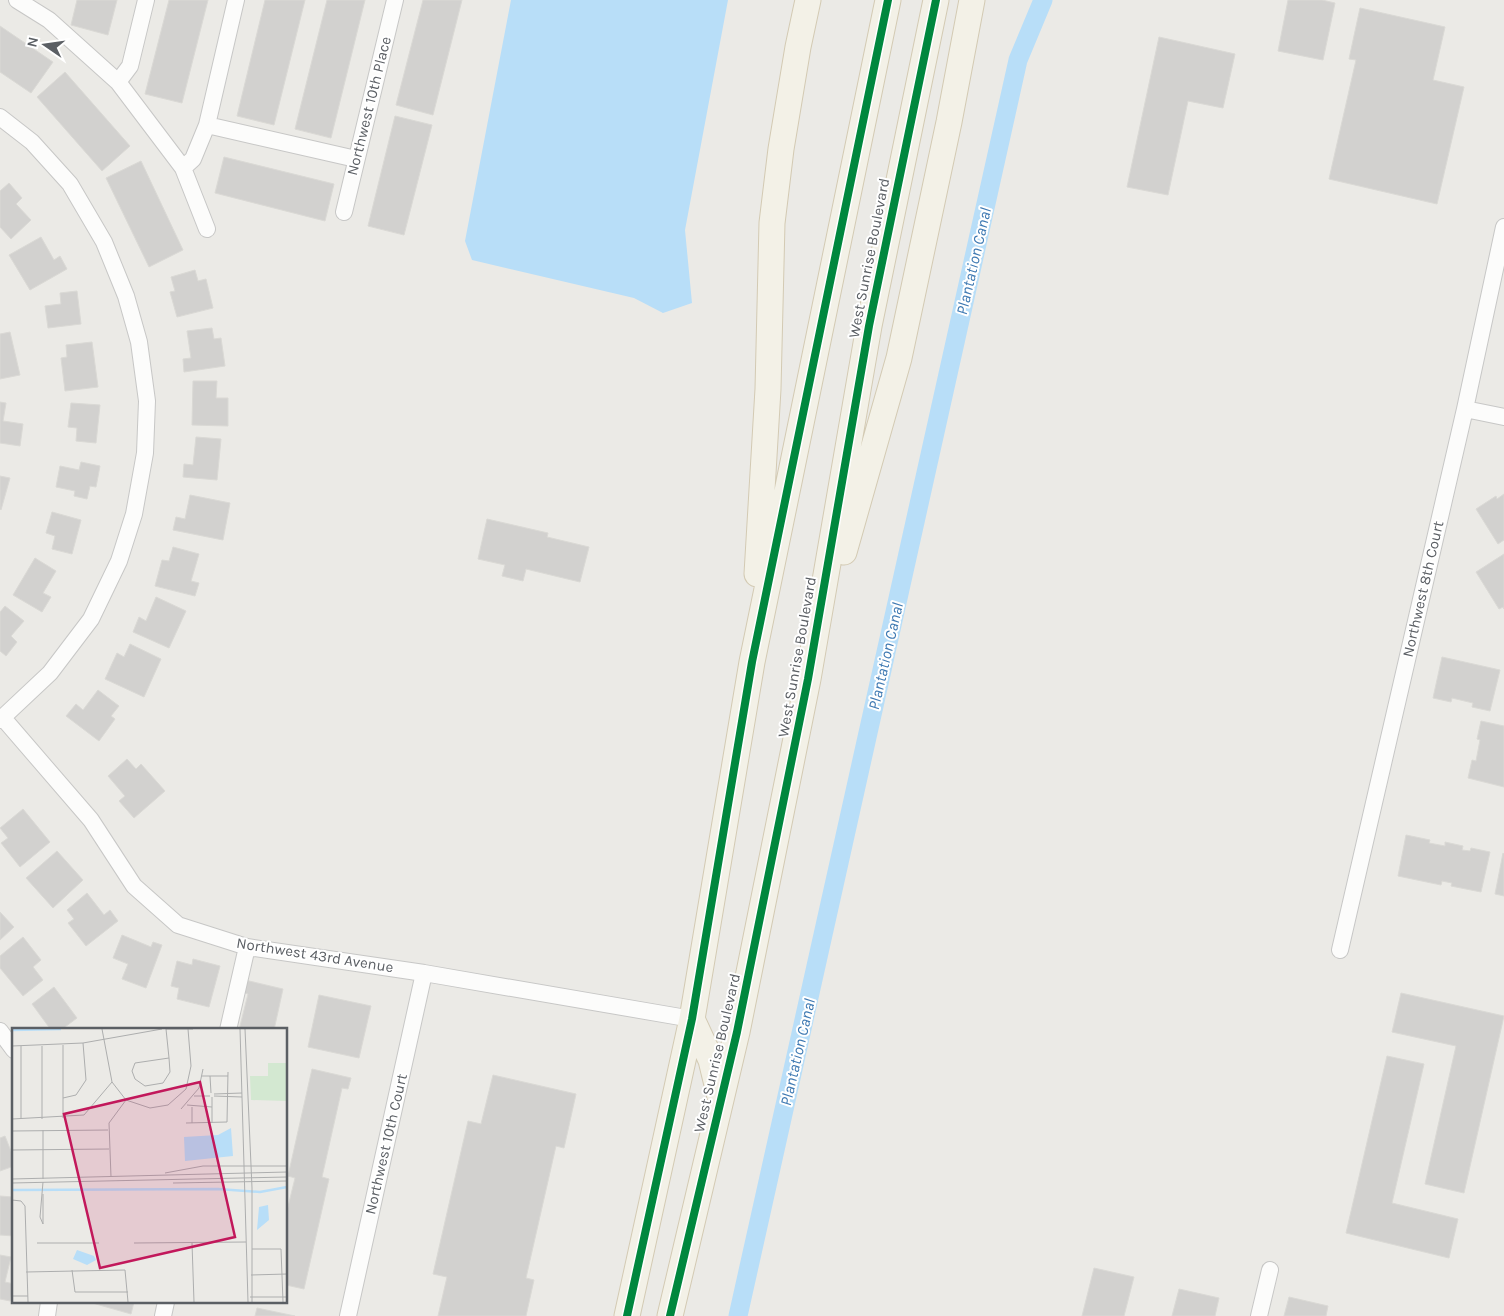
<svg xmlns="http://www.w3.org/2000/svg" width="1504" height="1316" viewBox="0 0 1504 1316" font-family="Karla,sans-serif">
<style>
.water{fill:#b8def8}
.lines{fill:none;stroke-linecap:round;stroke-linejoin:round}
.canal{stroke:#b8def8;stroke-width:19}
.building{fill:#d2d1cf;stroke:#dad9d5}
.street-casing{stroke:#c7c7c6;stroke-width:18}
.primary-casing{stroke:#d3cab3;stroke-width:27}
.street{stroke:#fcfcfb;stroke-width:16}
.primary{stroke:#f3f1e7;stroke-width:25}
.cycleway-casing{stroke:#fff;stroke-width:11}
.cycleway{stroke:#00873e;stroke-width:8}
.labels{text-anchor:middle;stroke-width:4;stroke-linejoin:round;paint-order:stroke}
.street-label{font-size:15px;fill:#5b5f64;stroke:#fff}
.water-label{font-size:16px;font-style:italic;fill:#3e79b2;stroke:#fff}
.inset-river{fill:none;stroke:#b8def8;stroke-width:2.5}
.inset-road{fill:none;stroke:#adaeae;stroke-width:1}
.view{fill:#c2185b;fill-opacity:0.15;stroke:#c2185b;stroke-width:2.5}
.inset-edge{fill:none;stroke:#5b5f64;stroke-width:2.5}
</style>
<rect width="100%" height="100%" fill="#ebeae6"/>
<!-- water -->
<path class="water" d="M511 0H728L685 230 692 303 663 313 634 298 472 260 465 241Z"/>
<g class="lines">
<!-- canal -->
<path class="canal" d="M738 1316 1018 60 1043 0"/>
</g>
<!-- building -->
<path class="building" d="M77 0H117L108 35 71 25Z
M169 0H208L182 103 145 94Z
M265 0H305L274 125 237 116Z
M327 0H365L331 138 295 129Z
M423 0H462L433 115 396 105Z
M1288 0H1322L1335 3 1323 60 1278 51Z
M1360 8 1445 27 1433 80 1464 87 1437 204 1329 179 1356 60 1349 59Z
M0 26 53 62 31 93 0 72Z
M1159 37 1235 54 1223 108 1188 101 1168 195 1127 187Z
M65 72 130 146 102 171 37 97Z
M395 116 432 125 404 235 368 226Z
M224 157 334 184 325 221 215 193Z
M141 161 183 250 149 267 106 178Z
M9 183 22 198 16 204 31 220 11 239 0 227V191Z
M41 237 54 260 60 256 67 269 30 290 9 255Z
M195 270 198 281 206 279 213 308 177 317 170 292 175 291 171 277Z
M77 291 81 324 48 328 45 306 61 304 60 293Z
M212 328 214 339 221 338 225 366 184 372 183 359 191 358 187 331Z
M10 332 20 375 0 379V334Z
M92 342 98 387 65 391 61 358 67 357 66 345Z
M193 381H217L216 398H228V426L192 425Z
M0 402 6 403 3 421 23 424 20 446 0 443Z
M71 403 100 405 96 443 76 441 77 428 68 427Z
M196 437 221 439 217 480 183 477 184 464 193 465Z
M81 462 100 466 96 487 90 486 87 499 74 496 75 491 56 487 60 466 79 470Z
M0 476 10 478 1 510 0 509Z
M1504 494V540L1498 544 1476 509 1496 496 1497 499Z
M190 495 230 503 223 540 173 530 176 517 185 519Z
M52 512 81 520 72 554 52 549 55 536 46 533Z
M487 519 548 533 547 537 589 547 580 582 526 569 523 581 502 576 505 565 478 559Z
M173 547 199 554 191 581 199 583 195 596 155 586 162 560 169 561Z
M1504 554V609L1503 607 1499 609 1476 572Z
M35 558 56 571 43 593 51 597 42 612 13 595Z
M156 597 186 611 169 648 133 632 139 617 146 621Z
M5 606 24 621 11 636 17 642 6 656 0 651V612Z
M130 644 161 659 144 697 105 679 117 653 124 657Z
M1442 657 1500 670 1490 711 1472 707 1473 703 1452 698 1451 702 1433 698Z
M98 690 119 706 111 716 115 719 99 741 66 716 76 704 83 710Z
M1481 721 1504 726V787L1468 778 1472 760 1476 761 1480 740 1477 739Z
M127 759 136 769 141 764 165 791 134 818 119 801 125 796 108 776Z
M23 809 50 842 20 867 1 843 8 838 0 828Z
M1406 835 1430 840 1429 843 1445 846V842L1463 846 1462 850 1470 851 1471 848 1490 852 1481 892 1451 886 1452 883 1442 881 1441 885 1398 876Z
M57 851 83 880 53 908 26 878Z
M1503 853 1504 854V896L1495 894Z
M87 893 104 915 110 910 118 921 86 946 68 923 74 919 67 910Z
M0 912 14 927 0 940Z
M122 935 151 947 153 942 162 945 146 988 122 979 128 964 113 958Z
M23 937 41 960 33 967 43 980 23 996 0 968V956Z
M193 959 220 966 209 1007 177 999 179 988 171 986 177 961 192 965Z
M245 980 283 989 274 1030H239L248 994 242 992Z
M54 987 77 1018 61 1030H51L32 1004Z
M1401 993 1504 1016 1464 1193 1425 1184 1456 1046 1392 1032Z
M319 995 371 1006 359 1058 308 1047Z
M1387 1056 1424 1064 1392 1203 1458 1219 1449 1258 1346 1233Z
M312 1069 351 1078 348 1089 342 1088 322 1177 329 1179 304 1289 286 1285V1215L295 1178 288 1176Z
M493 1075 576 1094 564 1148 556 1146 526 1278 534 1280 526 1316H438L447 1277 433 1274 468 1121 481 1124Z
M5 1136 14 1159V1166L0 1171V1138Z
M0 1196 13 1197 12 1222H14V1236L0 1235Z
M0 1255 11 1257 5 1282 14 1284 10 1301 0 1299Z
M1094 1268 1134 1277 1124 1316H1082Z
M1179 1289 1219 1298 1215 1316H1172Z
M1289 1297 1328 1306 1326 1316H1284Z
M89 1302H134L131 1314Z
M257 1308 295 1316H255Z"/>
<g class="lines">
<!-- street casing -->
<g class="street-casing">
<path id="street" d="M17 0 49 20 118 82 183 168 207 229
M118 82 130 66 146 0
M0 117 32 142 70 184 104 242 126 296 139 342 147 401 145 453 134 514 119 561 91 619 50 673 0 720
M207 125 356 159
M183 168 193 159 207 125 236 0
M344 212 395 0
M1465 409 1504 417
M3 718 91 820 134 886 178 925 247 947 424 973 692 1019
M1340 950 1465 409 1504 227
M228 1030 247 947
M0 1031 14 1050
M47 1316 49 1302
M163 1316 166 1302
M348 1316 424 973
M1259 1316 1270 1270"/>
</g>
<!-- primary casing -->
<g class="primary-casing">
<path id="primary" d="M844 552 899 358 949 122 972 0
M757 574 768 389 772 223 781 149 798 47 808 0
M692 1019 711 1060 720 1097
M627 1316 692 1019 752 662 888 0
M670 1316 737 1032 808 679 869 326 936 0"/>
</g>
<!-- street -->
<use href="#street" class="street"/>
<!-- primary -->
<use href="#primary" class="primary"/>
<!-- cycleway casing -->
<g class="cycleway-casing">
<path id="cycleway" d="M627 1316 692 1019 752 662 888 0
M670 1316 737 1032 808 679 869 326 936 0"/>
</g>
<!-- cycleway -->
<use href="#cycleway" class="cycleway"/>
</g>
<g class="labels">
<!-- street labels -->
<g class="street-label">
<text transform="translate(369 106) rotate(-76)" y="5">Northwest 10th Place</text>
<text transform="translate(869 258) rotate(-79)" y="5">West Sunrise Boulevard</text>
<text transform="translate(1423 589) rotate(-77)" y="5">Northwest 8th Court</text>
<text transform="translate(797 657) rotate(-80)" y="5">West Sunrise Boulevard</text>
<text transform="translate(315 955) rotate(9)" y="5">Northwest 43rd Avenue</text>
<text transform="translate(717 1053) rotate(-77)" y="5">West Sunrise Boulevard</text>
<text transform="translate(386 1144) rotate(-77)" y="5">Northwest 10th Court</text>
</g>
<!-- water labels -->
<g class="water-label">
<text transform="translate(973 261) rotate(-77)" y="6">Plantation Canal</text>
<text transform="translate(885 656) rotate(-77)" y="6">Plantation Canal</text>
<text transform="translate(797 1052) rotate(-77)" y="6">Plantation Canal</text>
</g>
</g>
<!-- overview -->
<g transform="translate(12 1028)">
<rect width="275" height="275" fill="#ebeae6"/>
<path d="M256 35H275V73L239 72 238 48H256Z" fill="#d3e8d1"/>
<path d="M219 100 221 128 173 133 172 109 206 107ZM256 177 257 192 245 202 247 179ZM65 222 82 228 84 232 75 237 61 231Z" fill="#b8def8"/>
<path class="inset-river" d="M0 2 49 1M0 162 206 161 248 164 275 159"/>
<path class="inset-road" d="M90 1 100 54 114 72 138 80 156 77 174 61 179 38 176 1M154 1 157 30M154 1H181M228 1 236 274M233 1 240 160V274M51 17V90M0 18 71 15 150 1M9 18V91M30 18V91M157 30 158 44 151 55 133 58 123 51 120 43 123 35ZM190 48H216M198 48 199 65M202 66 230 65M182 68H198M202 68 230 69M51 70 64 67 74 52 71 15M175 77 200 79M180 79V95M169 81 187 60 191 41M0 91 72 87 100 54M174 95 215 94 216 44M200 95V69M31 102V151M0 103 96 102M0 122 97 121M153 145 191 138H275M99 149 97 95 114 72M0 151 275 144M0 155 275 149M161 155 275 153M31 166V196M0 172 9 173 13 178 16 274M31 196 28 189 31 154M25 215H87M122 215 234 214M180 215 182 274M240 221H269L271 274M60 242 63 264H116M14 244 113 242 116 274M239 247 275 246M0 268H16M238 269H275"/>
<path class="view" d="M188 54 223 209 88 240 52 86Z"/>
<rect width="275" height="275" class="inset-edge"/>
</g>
<!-- north arrow -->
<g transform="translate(45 45) rotate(283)" stroke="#ffffff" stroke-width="4" paint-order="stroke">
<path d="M0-4L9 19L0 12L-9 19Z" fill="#5b5f64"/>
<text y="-8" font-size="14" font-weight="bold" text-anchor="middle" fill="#5b5f64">N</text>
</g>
</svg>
